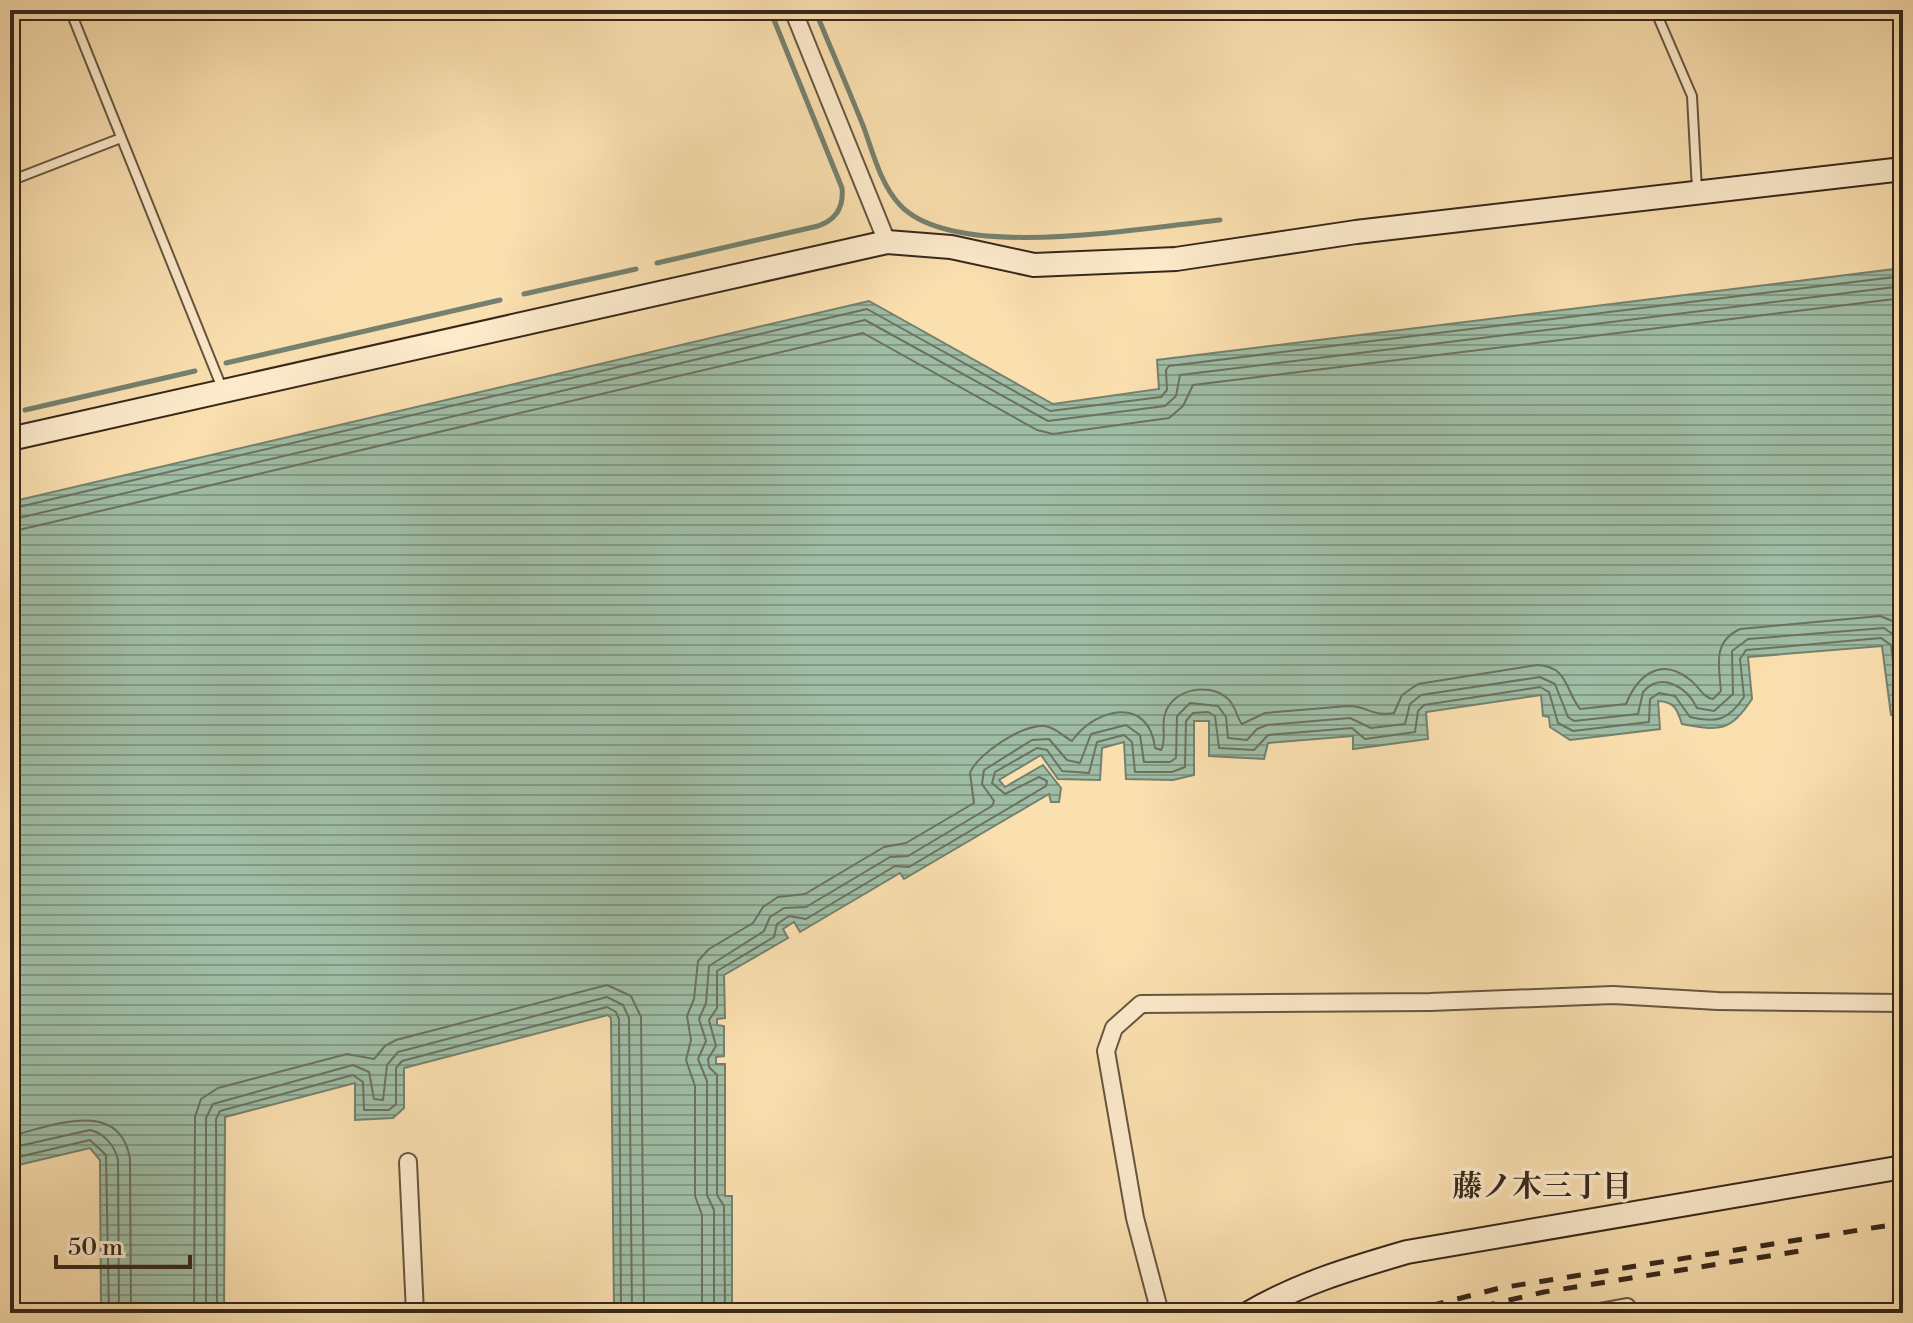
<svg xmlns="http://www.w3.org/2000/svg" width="1913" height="1323" viewBox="0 0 1913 1323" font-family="'Libre Bodoni','Noto Serif JP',serif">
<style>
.water{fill:url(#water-rules);stroke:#75816e;stroke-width:2}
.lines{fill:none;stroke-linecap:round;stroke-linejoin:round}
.shore{stroke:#6b7260;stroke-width:2}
.stream{stroke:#75816e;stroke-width:5}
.lane-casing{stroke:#685641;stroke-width:12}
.street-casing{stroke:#685641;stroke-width:20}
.secondary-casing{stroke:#37281c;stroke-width:26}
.lane{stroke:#fceacb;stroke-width:8}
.street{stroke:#fceacb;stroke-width:16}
.secondary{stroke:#fceacb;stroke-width:22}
.rail{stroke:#37281c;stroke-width:5;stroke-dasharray:14 14;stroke-linecap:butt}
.labels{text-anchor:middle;stroke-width:7;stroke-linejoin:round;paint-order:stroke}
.neighbourhood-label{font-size:30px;font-weight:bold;fill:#37281c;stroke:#fceacb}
</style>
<defs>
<pattern id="water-rules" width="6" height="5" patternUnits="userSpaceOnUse" patternTransform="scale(2)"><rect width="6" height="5" fill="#9fbda5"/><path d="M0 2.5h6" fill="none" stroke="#829a86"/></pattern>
</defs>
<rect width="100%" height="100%" fill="#fadfaf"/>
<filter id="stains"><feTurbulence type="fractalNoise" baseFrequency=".0025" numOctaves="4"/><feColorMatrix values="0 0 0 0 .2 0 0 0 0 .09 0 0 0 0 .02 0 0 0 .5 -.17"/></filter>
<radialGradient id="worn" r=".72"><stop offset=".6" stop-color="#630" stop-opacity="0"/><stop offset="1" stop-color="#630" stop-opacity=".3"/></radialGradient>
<!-- water -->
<path class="water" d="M1903 268V715H1891L1882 646 1748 657 1752 699C1730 732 1720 731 1682 724 1677 709 1675 702 1658 701L1660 729 1570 740 1550 727 1549 717 1543 716 1541 695 1426 712 1428 739 1353 749V736L1268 743 1264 759 1209 756V721H1194V775L1173 780 1126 779 1124 742 1102 748 1100 780 1058 779 1041 755 999 780 1005 787 1043 765 1061 788 1059 802H1051L1049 794 904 879 900 873 800 932 794 922 783 929 788 938 724 975 725 1018 717 1019V1025L724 1026V1056L716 1057V1064H725V1196H732V1313H614L611 1018 608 1015 404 1068V1108L393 1118 355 1120V1083L225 1117 224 1313H101L100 1160 90 1148 10 1167V502L869 301 1053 404 1159 389 1157 360Z"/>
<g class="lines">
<!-- shore -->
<path class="shore" d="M10 509 867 309 1050 411 1161 397 1167 390 1166 370 1169 366 1903 276
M10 520 865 320 1048 421 1165 406 1176 396 1180 375 1903 286
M10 532 863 333 1037 430 1053 434 1169 418 1183 406 1193 385 1903 298
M10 1136C50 1127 120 1096 130 1159L131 1313
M10 1148 90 1130C104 1133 115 1146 118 1160L119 1313
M10 1159 90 1140 106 1155 109 1313
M194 1313 195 1117 201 1099 218 1088 347 1054 374 1059 385 1046 396 1040 607 985 631 996 641 1017 644 1313
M206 1313V1118L213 1104 353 1065 369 1072 374 1099 383 1100 387 1065 398 1052 607 997 623 1005 629 1018 632 1313
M217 1313 216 1119 220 1111 353 1075 363 1082 364 1110H389L396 1104V1068L402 1061 607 1007 616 1012 619 1019 621 1313
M702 1313V1215L695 1196V1086L686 1060 691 1040 687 1016 694 999 698 961 709 949 753 923 763 907 778 897 805 894 884 847 906 843 974 803 970 773C977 754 1023 724 1044 726 1056 727 1062 736 1072 741 1095 708 1149 695 1155 748L1161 750C1167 740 1161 726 1165 714 1172 689 1209 682 1227 698 1236 705 1236 717 1242 724L1265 713 1348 706C1368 706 1372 717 1394 713L1402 695 1418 684 1537 665C1568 666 1565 690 1580 709L1626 704C1637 677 1659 656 1689 679 1698 685 1702 697 1713 699L1721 691C1719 666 1712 642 1740 629L1880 616 1903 625
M714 1313V1210L707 1195V1081L698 1059 706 1041 699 1019 706 1003 709 966 764 931 770 917 784 908 806 907 890 857 908 856 992 806 994 801 982 784 984 770 1032 740 1049 739 1067 760 1080 763 1091 734 1126 725 1140 735 1144 762H1170L1176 758 1177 716 1190 703 1218 706 1226 717 1228 738 1247 740 1257 729 1267 725 1350 718 1371 728 1405 724 1410 704 1421 695 1540 677 1555 684 1568 717 1574 721 1638 714 1643 692C1661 671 1687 687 1697 708L1714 711 1733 694 1732 651 1748 639 1884 628 1898 638 1903 662
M725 1313 724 1206 717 1195V1075L709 1067 708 1059 716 1046 709 1020 717 1008V971L774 937 777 924 789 916 806 919 895 866 909 867 1046 786 1047 781 1039 777 1005 794 992 783 995 772 1037 748 1047 750 1062 771 1089 773 1097 742 1124 735 1132 742 1135 772H1172L1185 767 1186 721 1193 713 1208 712 1215 716 1219 748 1254 750 1268 735 1352 728 1365 739 1415 732 1418 711 1424 705 1540 687 1549 692 1558 723 1573 731 1649 722 1650 699 1659 693 1675 696 1690 717C1716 723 1728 721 1744 697L1740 659 1746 650 1881 638 1891 645 1898 704 1903 707"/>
<!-- stream -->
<path class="stream" d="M815 10C831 49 848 88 864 128 873 153 881 185 900 205 954 263 1147 227 1220 220
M657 263 818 226C836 220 844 208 842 188L770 10
M524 294 636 269
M226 363 500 300
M25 410 195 371"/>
<!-- lane casing -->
<g class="lane-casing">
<path id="lane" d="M70 10 222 388
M1655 10 1692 96 1697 190
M10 181 121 138
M10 417 18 437"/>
</g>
<!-- street casing -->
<g class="street-casing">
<path id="street" d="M793 10 887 242
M408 1162 415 1313
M1160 1313 1135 1218 1106 1051 1114 1028 1141 1004 1430 1002 1613 995 1718 1001 1903 1003
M1594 1313 1627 1307 1626 1313"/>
</g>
<!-- secondary casing -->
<g class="secondary-casing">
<path id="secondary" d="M10 439 887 242 951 247 1034 265 1176 259 1356 232 1903 169
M1249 1313C1298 1284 1352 1268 1407 1252L1903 1167"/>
</g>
<!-- lane -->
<use href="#lane" class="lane"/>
<!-- street -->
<use href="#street" class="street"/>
<!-- secondary -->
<use href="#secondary" class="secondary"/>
<!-- rail -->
<path class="rail" d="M1403 1313 1500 1288 1903 1223
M1454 1313 1544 1292 1800 1251"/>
</g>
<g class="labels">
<!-- neighbourhood labels -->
<g class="neighbourhood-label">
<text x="1542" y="1196">藤ノ木三丁目</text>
</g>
</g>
<!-- margin -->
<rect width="1913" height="1323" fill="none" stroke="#fadfaf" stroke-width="40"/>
<rect x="12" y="12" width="1889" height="1299" fill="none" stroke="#37281c" stroke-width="4"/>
<rect x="20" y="20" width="1873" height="1283" fill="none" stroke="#37281c" stroke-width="2"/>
<!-- scale -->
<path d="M56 1255v12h134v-12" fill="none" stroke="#37281c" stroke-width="4"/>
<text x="68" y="1255" font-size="24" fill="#37281c" stroke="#fceacb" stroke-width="6" paint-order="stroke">50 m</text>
<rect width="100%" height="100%" filter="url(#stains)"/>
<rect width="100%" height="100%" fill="url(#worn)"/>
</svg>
